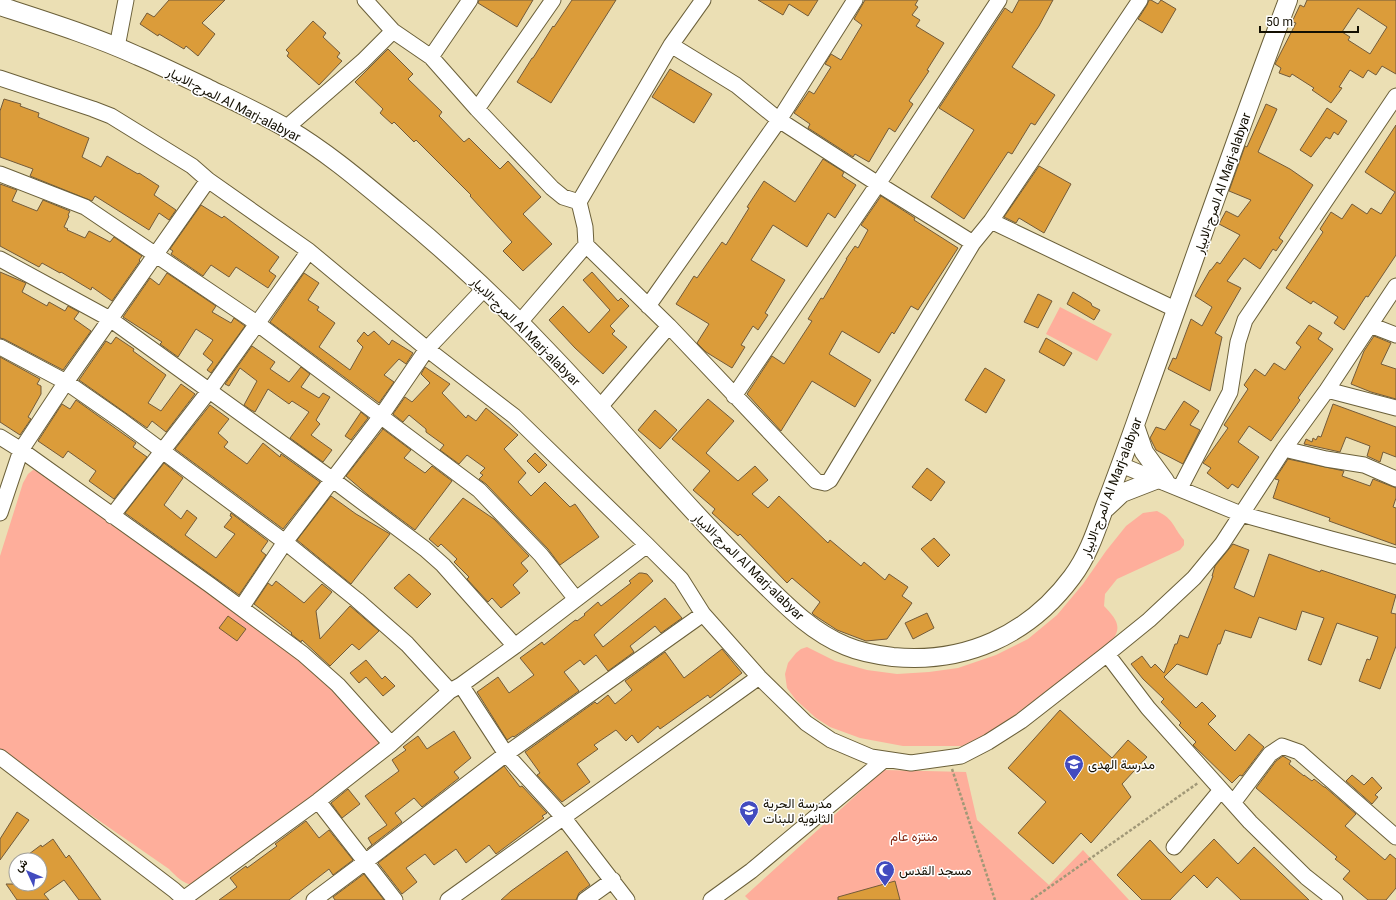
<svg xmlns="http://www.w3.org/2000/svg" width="1396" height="900" viewBox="0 0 1396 900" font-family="Roboto,Vazirmatn,sans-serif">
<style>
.green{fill:#feae9b}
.building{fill:#db9c3a;stroke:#735b3a;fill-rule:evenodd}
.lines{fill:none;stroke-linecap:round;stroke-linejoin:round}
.minor-casing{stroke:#6b603a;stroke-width:17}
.major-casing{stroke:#6b603a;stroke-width:20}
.path{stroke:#a19877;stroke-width:2.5;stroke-dasharray:3 2;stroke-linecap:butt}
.minor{stroke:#fff;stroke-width:15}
.major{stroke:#fff;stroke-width:18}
.labels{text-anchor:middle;stroke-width:3;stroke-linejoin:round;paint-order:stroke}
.street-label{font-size:13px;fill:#130f02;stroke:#fff}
.poi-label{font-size:13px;fill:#130f02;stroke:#fff;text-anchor:start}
.park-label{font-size:13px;fill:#852813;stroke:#fff}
</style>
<rect width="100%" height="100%" fill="#ebdfb4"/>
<!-- green -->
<path class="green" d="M1060 307 1112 334 1097 361 1046 334Z
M33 470 39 471 293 652 341 694 383 746 193 885C183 884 176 876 169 869L0 752V556L23 483 28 474Z
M1157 511C1175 520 1172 526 1184 540V545L1180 550 1117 579 1105 594 1104 606C1115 618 1124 626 1111 642L995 730 962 746H903L860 738 830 727 816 718 796 700 787 688 785 674 788 663 796 653 801 649 807 647 835 661 867 670 897 674 929 672 958 668 996 655 1028 639 1057 615 1083 584 1106 551 1126 526 1143 513Z
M884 770 966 772 977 820 1049 885 1083 850 1129 900H749L745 896Z"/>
<!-- building -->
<path class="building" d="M169 0H225L202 23 215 34 198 56 186 46 184 49 159 34 158 36 140 24 147 13 154 17Z
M479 0H533L517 27 478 3Z
M572 0H616L592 38 551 103 517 82 532 58H533L553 26 554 27Z
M758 0H818L808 16 789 4 783 15Z
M865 0H918L915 5 918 7 912 15 920 20 916 26 944 43 927 70 929 71 909 101 913 104 895 132 889 128 869 162 855 154 853 157 808 128 810 124 794 113 809 91 814 94 831 67 825 64 831 54 841 60 862 25 854 19Z
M1019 0H1053L1039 26 1012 67 1055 95 1035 125 1031 123 1012 154 1008 152 964 219 931 197 974 130 939 108 1005 8 1012 13Z
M1149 0H1151L1158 4 1161 0 1176 9 1162 33 1138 19 1147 5Z
M1307 0H1396V74L1382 66 1376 75 1368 70 1363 78 1350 70 1339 87 1342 88 1331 103 1312 90 1314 88 1292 74 1290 77 1279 73 1281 68 1275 64 1277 60 1296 23 1292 22 1300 5 1304 7ZM1358 8 1387 27 1370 54 1348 40 1350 37 1342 32Z
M313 21 326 33 323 37 340 53 337 57 342 61 319 85 287 56 289 53 286 50Z
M388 49 413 74 408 79 442 112 439 116 464 142 469 138 500 169 508 161 541 197 523 214 552 244 523 271 503 251 512 242 470 196 471 195 416 140 414 142 394 122 392 124 380 113 383 109 355 82Z
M670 69 712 94 694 123 652 97Z
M4 99 21 104 20 106 39 113 38 117 89 138 82 157 101 167 107 156 138 174 139 173 159 186 154 195 176 210 169 220 159 213 149 230 95 196 92 201 30 176 33 169 0 157V111Z
M1266 104 1277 109 1258 152 1290 169 1313 185 1279 238 1283 241 1276 251 1273 249 1260 269 1244 258 1227 281 1241 288 1215 333 1222 337 1210 391 1168 369 1173 358 1176 359 1191 319 1202 326 1212 307 1195 296 1210 270H1211L1217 262 1220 264 1240 235 1219 224 1226 211 1238 217 1251 200 1229 191 1245 146 1247 147Z
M1327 108 1347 121 1338 135 1334 132 1330 139 1326 137 1311 157 1300 150Z
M1396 125V255L1368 297 1366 296 1344 330 1334 323 1338 317 1313 301 1311 304 1286 288 1323 232 1320 229 1331 212 1342 219 1352 204 1367 214 1371 208 1381 214 1395 192 1365 172Z
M823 159 844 172 842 176 856 185 835 218 828 213 807 247 773 225 751 260 785 280 765 313 768 315 758 330 753 326 741 345 745 347 732 368 706 352 697 343 709 324 676 304 694 276 697 278 722 242 726 245 749 208 747 207 764 181 795 202Z
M1039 166 1071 184 1044 233 1019 218 1016 223 1004 217Z
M0 184 17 190 12 201 37 211 43 200 70 211 68 215 69 216 64 227 68 229 67 230 85 238 89 231 110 242 114 237 142 256 139 260 140 261 112 301 92 287 91 290 61 272 60 273 42 263 39 267 0 246Z
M881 196 915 218 914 220 958 248 918 310 911 306 894 334 892 332 879 353 842 331 829 354 871 380 855 407 812 381 781 431 747 394 772 356 784 364 812 321 808 319 821 298 823 299 847 259H846L855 246 858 248 868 230 861 225Z
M201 205 222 218 224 216 279 257 269 271 276 276 268 288 236 267 229 277 211 265 203 276 171 254 173 251 170 249Z
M0 272 26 283 22 292 47 306 49 302 65 311 68 306 79 312 74 319 91 331 63 370 4 339 0 338Z
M592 272 618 301 621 298 629 306 610 326 615 331 612 334 627 347 603 374 575 348 549 320 563 306 589 333 610 310 583 280Z
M167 273 216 306 212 312 231 323 234 318 245 326 211 373 207 370 213 362 203 354 213 340 196 329 178 357 160 344 162 342 123 317 150 278 159 285Z
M304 273 319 283 308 300 319 307 317 310 335 323 319 347 350 370 363 347 357 341 364 332 368 336 374 331 389 345 392 340 413 353 406 364 399 359 384 375 394 382 379 403 270 322Z
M1073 292 1091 303 1092 306 1100 310 1094 320 1067 304Z
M1038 294 1052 301 1038 328 1024 322Z
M1309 325 1322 333 1318 339 1333 349 1298 398 1300 400 1271 441 1249 426 1238 442 1259 457 1238 488 1232 484 1228 489 1207 473 1211 468 1203 463 1228 428 1224 425 1248 389 1244 385 1255 369 1265 376 1274 363 1285 370 1301 347 1296 343Z
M1374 336 1391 343 1381 364 1396 369V399L1371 392 1351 384 1364 351Z
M116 337 134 349 133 351 166 375 148 403 161 411 181 384 195 394 166 432 152 421 147 428 79 380 106 341 111 344Z
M1046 338 1072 353 1064 366 1039 352Z
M252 346 275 362 270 369 289 382 301 367 310 374 301 387 319 398 323 393 330 397 316 420 320 424 311 435 332 450 323 462 290 438 309 412 292 401 289 404 268 389 255 412 251 410 244 405 257 381 240 368 229 386 225 384Z
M0 357 40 379 37 384 41 386V394L28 417 31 419 20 435 0 422Z
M425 367 450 384 442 393 466 418 468 415 476 421 486 408 518 435 504 449 526 473 518 482 531 496 545 482 570 507 575 504 599 537 560 565 548 549 486 484 479 479 483 475 480 473 485 468 467 455 459 464 440 450 444 445 426 432V429L409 415 403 422 393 414 405 397 412 402 430 383 421 374Z
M985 368 1005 380 986 413 965 400Z
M708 399 734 421 706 453 738 481 755 466 768 480 752 494 768 508 779 496 828 543 830 540 861 566 864 562 885 580 889 574 908 587 902 596 912 603 887 639 866 641 837 630 814 615 812 613 820 602 792 578 787 583 740 534 738 536 712 513 715 509 693 490 710 471 672 439Z
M76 400 136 443 133 447 147 457 114 499 89 481 96 471 68 451 63 458 38 441 62 404 70 409Z
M1184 401 1199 411 1190 425 1200 430 1183 464 1156 450 1150 438 1156 427 1165 430Z
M1333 404 1396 427V457L1383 452 1380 462 1367 456 1370 446 1346 437 1340 452 1304 444 1306 439 1312 442 1313 438 1316 440 1318 436 1321 437Z
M210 405 229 419 218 433 228 442 224 447 247 464 263 443 280 457 281 454 320 482 283 529 175 449Z
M655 410 677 430 660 449 638 430Z
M361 412 368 418 351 440 345 436Z
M383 429 411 450 404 458 425 473 432 466 452 481 415 530 368 495 346 476Z
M535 453 547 465 539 473 527 461Z
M1288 459 1344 471 1342 476 1370 486 1373 479 1396 488V498L1393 507 1396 508V545L1329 521 1330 518 1273 498 1279 480 1275 479Z
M164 463 183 478 164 505 181 519 187 510 197 518 185 535 216 558 235 534 224 527 232 517 230 516 231 513 268 541 261 551 266 555 239 595 125 513Z
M927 468 945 482 931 501 912 487Z
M331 496 356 514 390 534 351 584 297 540Z
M463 498 494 519 529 556 521 563 528 571 513 585 520 593 501 608 492 598 488 602 467 579 469 577 454 562 457 559 441 544 438 547 429 539Z
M934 538 950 555 938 567 921 549Z
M1233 544 1249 550 1234 588 1254 597 1269 554 1320 572 1321 570 1396 595 1391 613 1396 614V646L1380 689 1359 681 1367 659 1370 660 1378 637 1337 623 1321 665 1308 660 1324 618 1302 611 1296 630 1259 617 1251 638 1225 630 1220 644H1218L1207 675 1177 664 1164 677 1196 708 1202 702 1216 716 1208 724 1235 751 1249 734 1264 747 1242 776 1240 775 1232 783 1193 745 1196 742 1179 725 1181 723 1161 702 1164 699 1143 679 1131 664 1142 656 1151 668 1155 664 1164 673 1175 644H1177L1180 635 1188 638 1213 576H1212L1215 566Z
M639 573H642L647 574 653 581 594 635 603 647 665 598 682 618 661 633 655 626 630 646 634 652 608 671 596 655 584 665 580 660 564 672 579 691 514 737 513 736 507 740 477 692 498 677 509 693 534 675 520 658 542 642 544 645 574 621 576 620 577 621 585 615 584 614 598 602 601 606 631 583 629 581Z
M409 574 431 594 417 608 394 588Z
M276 581 304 603 322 584 332 592 316 611 320 639 350 606 379 631 359 650 352 644 330 666 302 640 301 642 291 634 292 633 254 604 268 583 272 586Z
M927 613 934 628 913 639 905 623Z
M228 616 246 629 237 641 219 628Z
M722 649 742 673 710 698 708 695 660 729 658 726 638 743 632 735 626 741 616 730 594 745 598 749 577 764 590 782 562 802 537 775 540 773 525 752 595 702 597 704 608 695 615 704 632 690 625 681 665 652 684 678Z
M366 660 382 679 385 676 395 686 383 696 366 677 359 683 350 673Z
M1060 710 1112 758 1128 740 1147 757 1122 784 1131 797 1091 843 1081 833 1053 864 1018 833 1046 802 1008 768Z
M454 731 471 758 454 772 459 778 422 807 414 798 395 813 402 822 367 849 372 845 368 838 387 825 365 796 399 771 392 760 406 750 403 747 418 736 427 749Z
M1283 756 1291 761 1289 764 1304 776V775L1312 781 1314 779 1324 787H1325L1356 814 1345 826 1385 860 1390 854 1396 859V888L1386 900H1368L1343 879 1350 871 1335 859 1337 857 1256 788 1276 761Z
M504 766 520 787 522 786 547 813 542 816 544 818 496 854 489 845 466 863 456 849 434 865 425 854 406 868 417 882 402 894 378 863Z
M1352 775 1364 785 1372 777 1382 788 1375 795 1378 797 1372 804 1346 781Z
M348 789 360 804 342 818 331 803Z
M17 812 29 820 0 860V839Z
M306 821 319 838 329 830 353 860 333 875 329 869 289 900H219L237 887 230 878 246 866 247 868 277 846 275 844Z
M53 839 66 858 69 855 101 900H79L64 880 44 894 49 900H17L6 884H40V860H21L41 845 42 847Z
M1214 839 1238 864 1254 847 1309 900H1241L1217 877 1207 888 1194 875 1170 900H1142L1117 875 1150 840 1181 873Z
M567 851 590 885 579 893 576 900H501L511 891Z
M364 874 384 900H335L333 897Z
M895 881 900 900H838V897Z"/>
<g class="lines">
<!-- minor casing -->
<g class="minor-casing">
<path id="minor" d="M365 0 393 31 431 57 477 109 552 188 563 197 579 202
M703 0 671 45 579 202 585 227 586 245 669 326 816 481 825 483 830 480 973 243 991 221 1140 0
M671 45 736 85 779 120 878 184 973 243
M117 47 126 0
M431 57 470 0
M0 78 93 109 111 116 192 166 208 180 309 251 427 349 514 416 647 545 681 579 703 614 759 677 806 723 831 740 871 757 911 763 961 756 988 742 1021 721 1107 654 1149 620 1194 578 1222 544 1284 449 1327 390 1396 286
M477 109 553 0
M286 128 363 61 393 31
M0 174 85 207 258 324 479 490 541 555 576 599
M991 221 1177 310
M0 259 110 319 333 480 425 549 443 565 515 646
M648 306 779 120 855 0
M520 322 586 245
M1370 325 1396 335
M0 347 66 382 122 421 285 542 357 600 407 644 450 691
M1327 390 1396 408
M734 396 878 184 999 0
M600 407 669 326
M0 437 21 450 210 585 303 654 338 685 391 744
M1284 449 1326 459 1364 465 1396 479
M1121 465 1241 514 1331 539 1396 556
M1180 488 1230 392 1238 342 1245 320 1396 96
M0 513 21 450 66 382 208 180
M112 516 209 391 309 251
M241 608 285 542 381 416 427 349 485 288
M1107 654 1148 708 1250 822 1306 877 1335 900
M461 685 506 754 563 817 627 900
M0 757 174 890 185 900
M318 801 395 900
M1233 803 1270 754 1282 746 1299 752 1396 837
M1174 847 1221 790
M182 900 318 801 391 744 450 691 461 685 515 646 647 545
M314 900 365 862 506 754 703 614
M448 900 759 677
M585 900 613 880
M711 900 751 871 884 760"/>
</g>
<!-- major casing -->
<g class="major-casing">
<path id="major" d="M0 6C46 21 94 36 138 56 162 66 186 78 209 89 236 102 262 114 288 129 327 152 362 182 397 211 453 257 505 306 554 358 622 429 684 506 754 574 782 601 809 631 846 646 860 652 877 655 893 657 965 664 1029 635 1072 577 1088 556 1096 531 1105 506 1118 473 1130 439 1142 405 1191 270 1237 134 1288 0
M1135 426 1144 452 1165 481
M1106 508 1122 493 1158 479"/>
</g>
<!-- path -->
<path class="path" d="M952 769 995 900
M1031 900 1198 783"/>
<!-- minor -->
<use href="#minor" class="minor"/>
<!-- major -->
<use href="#major" class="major"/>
</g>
<!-- icons -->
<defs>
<g id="school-pin" transform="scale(1)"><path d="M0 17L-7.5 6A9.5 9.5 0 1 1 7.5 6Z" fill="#424bbf" stroke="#fff"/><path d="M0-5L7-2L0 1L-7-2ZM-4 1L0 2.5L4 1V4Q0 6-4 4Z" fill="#fff"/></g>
<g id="mosque-pin" transform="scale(1)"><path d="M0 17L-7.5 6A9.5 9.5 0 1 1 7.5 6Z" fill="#424bbf" stroke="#fff"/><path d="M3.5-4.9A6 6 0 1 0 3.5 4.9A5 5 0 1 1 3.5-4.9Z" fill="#fff"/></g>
</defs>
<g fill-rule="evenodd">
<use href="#school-pin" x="1074" y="764"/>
<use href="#school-pin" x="749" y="810"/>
<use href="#mosque-pin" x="885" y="870"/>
</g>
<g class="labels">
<!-- street labels -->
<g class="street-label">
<text transform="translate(234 104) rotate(27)" y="5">المرج-الابيار Al Marj-alabyar</text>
<text transform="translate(1222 183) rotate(-71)" y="5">المرج-الابيار Al Marj-alabyar</text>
<text transform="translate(526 331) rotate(45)" y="5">المرج-الابيار Al Marj-alabyar</text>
<text transform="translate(1111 487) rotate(-69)" y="5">المرج-الابيار Al Marj-alabyar</text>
<text transform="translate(749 566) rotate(44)" y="5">المرج-الابيار Al Marj-alabyar</text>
</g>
<!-- poi labels -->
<g class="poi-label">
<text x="1088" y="769">مدرسة الهدى</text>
<text x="763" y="808">مدرسة الحرية<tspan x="763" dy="15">الثانوية للبنات</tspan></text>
<text x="899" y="875">مسجد القدس</text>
</g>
<!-- park labels -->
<g class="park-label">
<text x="914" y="841">منتزه عام</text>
</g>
</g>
<!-- north arrow -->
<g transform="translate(28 872) rotate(314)"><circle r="19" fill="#ffffff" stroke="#a19f9a"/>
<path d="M0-3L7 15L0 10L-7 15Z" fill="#424bbf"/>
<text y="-6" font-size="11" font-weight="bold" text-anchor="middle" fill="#130f02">ش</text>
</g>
<!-- scale -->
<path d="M1260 26v6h98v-6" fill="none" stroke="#130f02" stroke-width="2"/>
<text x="1266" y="26" font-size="12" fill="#130f02" stroke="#ffffff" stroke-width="3" paint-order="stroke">50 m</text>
</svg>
